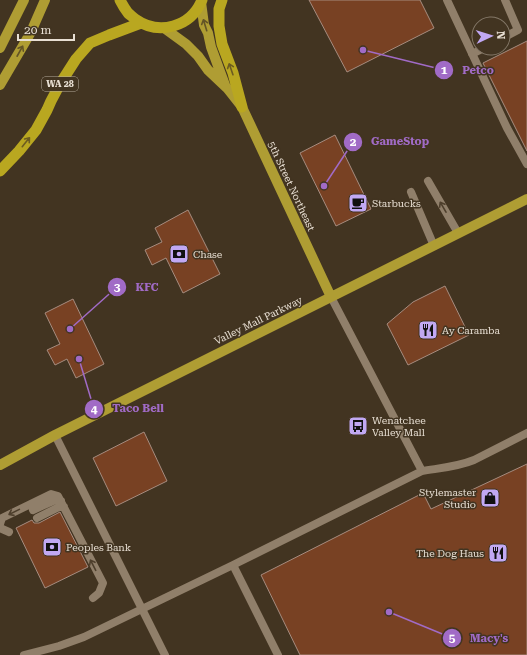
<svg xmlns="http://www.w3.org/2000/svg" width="527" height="655" viewBox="0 0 527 655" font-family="'Roboto Serif',serif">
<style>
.building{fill:#784123;stroke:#a68c7f}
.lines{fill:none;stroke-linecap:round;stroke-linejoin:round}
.service{stroke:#907f6a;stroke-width:8}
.primary{stroke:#af9d33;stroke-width:10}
.trunk{stroke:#b9a720;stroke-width:11}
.oneway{stroke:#635426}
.oneway2{stroke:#6c5c21}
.oneway3{stroke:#4e3f2c}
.labels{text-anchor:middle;stroke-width:3;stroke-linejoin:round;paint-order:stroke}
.shield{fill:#423421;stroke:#b6ac9e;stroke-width:1}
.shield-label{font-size:9px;font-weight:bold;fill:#e8dfd3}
.street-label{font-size:10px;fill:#e8dfd3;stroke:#423421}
.poi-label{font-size:10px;fill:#e8dfd3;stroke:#423421;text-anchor:start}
.leader{fill:none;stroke:#a16bc6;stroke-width:1.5}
.callout-dot{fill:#a16bc6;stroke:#423421;stroke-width:1.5}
.mark-label{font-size:12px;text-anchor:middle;font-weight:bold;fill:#fff}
.callout-label{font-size:11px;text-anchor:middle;font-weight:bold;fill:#a16bc6;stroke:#423421;stroke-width:3;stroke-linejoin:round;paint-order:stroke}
</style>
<rect width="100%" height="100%" fill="#423421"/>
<!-- building -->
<path class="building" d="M309 0H420L434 28 347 72Z
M527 41V151L483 63Z
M335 135 371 209 336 226 300 153Z
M188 210 220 274 183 293 166 258 152 265 145 250 162 242 155 228Z
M445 286 469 335 408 365 387 324 413 302Z
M73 299 104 364 76 378 67 359 55 365 47 350 60 344 45 313Z
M144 432 167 481 116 506 93 458Z
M527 464V655H300L261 575 423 493 431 509Z
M60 512 88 567 45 588 16 528 32 520 34 523H39Z"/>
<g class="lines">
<!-- service -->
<path class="service" d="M447 0 507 128 527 164
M503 38 518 30 505 0
M472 54 484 48
M428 181 458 233
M411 192 434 246
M331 297 422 471
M55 435 165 655
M33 510 55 500 61 501
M37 518 59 507H64
M0 524 2 518 51 494 58 496 103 583 99 593 93 598
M0 528 9 532
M233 565 278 655
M24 655 59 646 84 637 233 565 422 471C440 468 457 467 474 460L527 433"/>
<!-- primary -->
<path class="primary" d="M201 2 204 25 208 33 211 47 225 85
M164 28 186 44 198 56 208 70 227 88 242 107 331 297
M0 48 24 0
M0 85 31 32 45 0
M0 465 55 435 527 199"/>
<!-- trunk -->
<path class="trunk" d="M120 0C122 4 125 9 128 13 130 15 133 17 135 19 159 36 191 27 202 0
M222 0 219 9V26L222 44 233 73 242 107
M0 171 19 151 36 130 47 110 51 101 60 84 76 59 90 43 109 35 141 23"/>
</g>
<!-- one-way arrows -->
<defs><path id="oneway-shaft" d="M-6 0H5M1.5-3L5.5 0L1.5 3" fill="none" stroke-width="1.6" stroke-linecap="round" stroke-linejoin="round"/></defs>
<g class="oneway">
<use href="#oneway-shaft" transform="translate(205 25) rotate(-107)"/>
<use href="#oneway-shaft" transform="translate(20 51) rotate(-61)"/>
</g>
<g class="oneway2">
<use href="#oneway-shaft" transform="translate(231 69) rotate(-109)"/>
<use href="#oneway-shaft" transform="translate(26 142) rotate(-51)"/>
</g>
<g class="oneway3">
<use href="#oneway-shaft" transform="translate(443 207) rotate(-120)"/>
<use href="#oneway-shaft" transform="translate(14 512) rotate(154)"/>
<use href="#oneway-shaft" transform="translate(93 565) rotate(-117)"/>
</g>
<!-- icons -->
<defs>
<g id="cafe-square" transform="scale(1)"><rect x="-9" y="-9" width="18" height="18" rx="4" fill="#c1a8f3" stroke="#423421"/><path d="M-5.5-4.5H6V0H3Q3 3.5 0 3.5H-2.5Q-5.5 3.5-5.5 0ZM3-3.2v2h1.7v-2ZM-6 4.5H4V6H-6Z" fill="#111"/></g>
<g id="bank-square" transform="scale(1)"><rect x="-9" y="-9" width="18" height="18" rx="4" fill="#c1a8f3" stroke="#423421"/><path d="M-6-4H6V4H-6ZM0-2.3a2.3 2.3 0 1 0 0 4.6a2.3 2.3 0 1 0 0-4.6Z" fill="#111"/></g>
<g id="restaurant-square" transform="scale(1)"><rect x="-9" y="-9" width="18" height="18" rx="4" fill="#c1a8f3" stroke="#423421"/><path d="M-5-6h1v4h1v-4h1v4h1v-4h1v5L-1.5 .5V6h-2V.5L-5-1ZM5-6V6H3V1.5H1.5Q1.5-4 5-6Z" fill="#111"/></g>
<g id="bus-square" transform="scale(1)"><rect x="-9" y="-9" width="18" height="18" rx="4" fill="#c1a8f3" stroke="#423421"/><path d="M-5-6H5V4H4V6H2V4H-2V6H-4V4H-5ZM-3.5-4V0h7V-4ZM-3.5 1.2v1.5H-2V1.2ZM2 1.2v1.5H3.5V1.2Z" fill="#111"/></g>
<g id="shop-square" transform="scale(1)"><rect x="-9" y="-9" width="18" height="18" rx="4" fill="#c1a8f3" stroke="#423421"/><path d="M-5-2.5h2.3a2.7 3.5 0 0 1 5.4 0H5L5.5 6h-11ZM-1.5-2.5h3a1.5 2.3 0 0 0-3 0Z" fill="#111"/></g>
</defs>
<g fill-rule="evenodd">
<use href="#cafe-square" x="358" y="203"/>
<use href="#bank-square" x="179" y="254"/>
<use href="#restaurant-square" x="428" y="330"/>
<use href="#bus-square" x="358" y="426"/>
<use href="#shop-square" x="490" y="498"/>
<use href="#bank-square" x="52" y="547"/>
<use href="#restaurant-square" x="498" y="553"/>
</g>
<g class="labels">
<!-- shield labels -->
<rect class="shield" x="42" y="77" width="36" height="14" rx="3"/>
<g class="shield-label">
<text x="60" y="87">WA 28</text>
</g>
<!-- street labels -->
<g class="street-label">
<text transform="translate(292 186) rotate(65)" y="4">5th Street Northeast</text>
<text transform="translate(258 320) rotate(-26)" y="4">Valley Mall Parkway</text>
</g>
<!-- poi labels -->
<g class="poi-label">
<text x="372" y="207">Starbucks</text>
<text x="193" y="258">Chase</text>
<text x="442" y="334">Ay Caramba</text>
<text x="372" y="424">Wenatchee<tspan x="372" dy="12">Valley Mall</tspan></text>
<text x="476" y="496" text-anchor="end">Stylemaster<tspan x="476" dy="12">Studio</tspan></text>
<text x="66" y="551">Peoples Bank</text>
<text x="484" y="557" text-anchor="end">The Dog Haus</text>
</g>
</g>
<!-- callouts -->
<path class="leader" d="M363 50L444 70M324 186L353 142M70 329L117 287M79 359L94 409M389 612L452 638"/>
<g class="callout-dot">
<circle cx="363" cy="50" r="4"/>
<circle cx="324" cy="186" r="4"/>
<circle cx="70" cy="329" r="4"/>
<circle cx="79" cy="359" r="4"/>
<circle cx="389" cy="612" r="4"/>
<circle cx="444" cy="70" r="10"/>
<circle cx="353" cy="142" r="10"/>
<circle cx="117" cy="287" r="10"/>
<circle cx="94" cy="409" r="10"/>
<circle cx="452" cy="638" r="10"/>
</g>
<g class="mark-label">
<text x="444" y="74">1</text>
<text x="353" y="146">2</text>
<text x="117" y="291">3</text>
<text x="94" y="413">4</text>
<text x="452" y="642">5</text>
</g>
<g class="callout-label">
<text x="478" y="74">Petco</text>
<text x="400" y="145">GameStop</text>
<text x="147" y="291">KFC</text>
<text x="138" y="412">Taco Bell</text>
<text x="489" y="642">Macy's</text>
</g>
<!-- north arrow -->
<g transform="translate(491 36) rotate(86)"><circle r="19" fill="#423421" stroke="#847868"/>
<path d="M0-3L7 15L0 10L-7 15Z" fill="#c1a8f3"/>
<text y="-6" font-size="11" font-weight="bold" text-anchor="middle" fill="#e8dfd3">N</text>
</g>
<!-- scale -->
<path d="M18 34v6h56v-6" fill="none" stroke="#e8dfd3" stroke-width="2"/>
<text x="24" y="34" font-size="12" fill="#e8dfd3" stroke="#423421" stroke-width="3" paint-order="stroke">20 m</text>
</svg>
